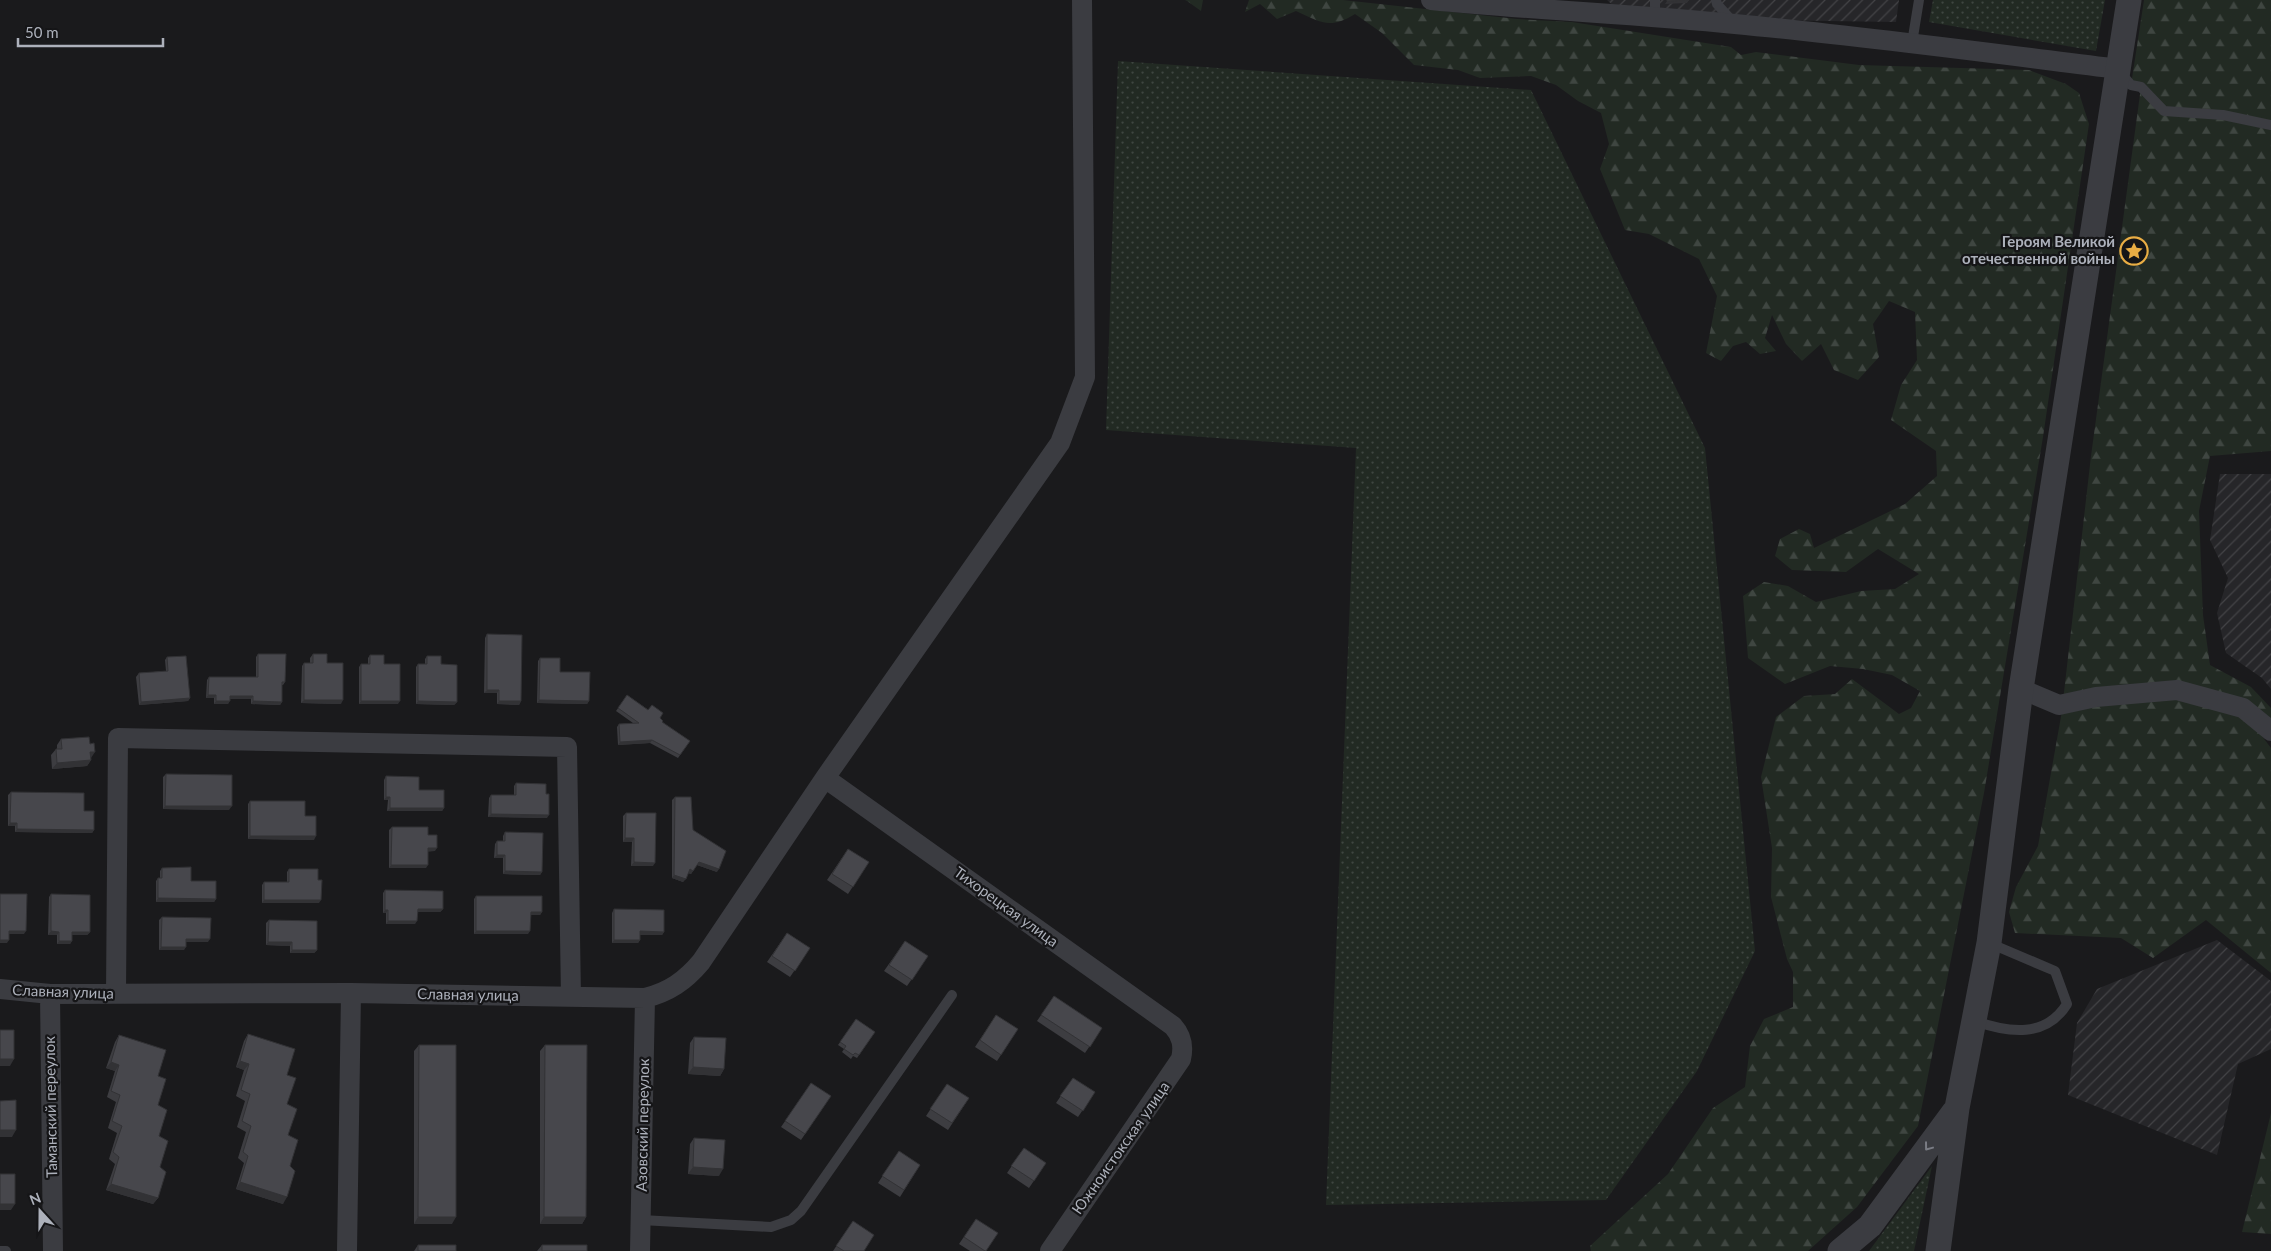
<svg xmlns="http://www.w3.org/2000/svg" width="2271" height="1251" viewBox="0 0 2271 1251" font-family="Lato,sans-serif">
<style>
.industrial{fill:url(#industrial-furrows)}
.green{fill:url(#green-dots)}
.forest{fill:url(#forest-firs)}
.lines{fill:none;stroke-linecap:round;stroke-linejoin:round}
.service{stroke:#3b3c41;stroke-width:10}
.minor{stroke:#3b3c41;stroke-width:20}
.tertiary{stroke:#3b3c41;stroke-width:25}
.wall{fill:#3d3d41}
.shaded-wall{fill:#323235}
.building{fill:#47474c;stroke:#323235}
.oneway{stroke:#7a7c84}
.labels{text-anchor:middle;stroke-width:4.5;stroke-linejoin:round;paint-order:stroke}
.poi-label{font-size:15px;font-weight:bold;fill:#adb1bb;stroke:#151517;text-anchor:end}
.street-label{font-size:15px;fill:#adb1bb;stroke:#151517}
</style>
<defs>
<pattern id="industrial-furrows" width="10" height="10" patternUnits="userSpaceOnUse" patternTransform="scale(1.25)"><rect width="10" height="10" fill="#262629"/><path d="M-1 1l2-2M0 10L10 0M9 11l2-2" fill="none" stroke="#434346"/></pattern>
<pattern id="green-dots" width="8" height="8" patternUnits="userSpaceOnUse" patternTransform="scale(1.25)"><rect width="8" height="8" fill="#222a23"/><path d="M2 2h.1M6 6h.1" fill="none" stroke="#3f4641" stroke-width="1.8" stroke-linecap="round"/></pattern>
<pattern id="forest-firs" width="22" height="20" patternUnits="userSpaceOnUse" patternTransform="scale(1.25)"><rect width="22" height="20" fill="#222a23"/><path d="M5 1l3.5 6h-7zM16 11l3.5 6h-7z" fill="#3f4641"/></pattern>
</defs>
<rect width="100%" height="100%" fill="#1a1a1c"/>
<!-- industrial -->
<path class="industrial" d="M1607 0H1899L1896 22 1765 20 1619 11Z
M2220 474H2271V689L2262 678 2226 653 2217 613 2228 578 2210 540Z
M2217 940 2271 981V1049L2238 1064 2217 1155 2068 1095 2077 1023 2097 989Z"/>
<!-- green -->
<path class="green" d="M1933 0H2105L2096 51 1929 22Z
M1118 61 1531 90 1705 448 1755 951 1697 1071 1606 1200 1326 1205 1356 448 1106 430Z
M1932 1166 1914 1251H1869Z"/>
<!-- forest -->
<path class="forest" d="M1185 0H1203L1201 11 1187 1Z
M1249 0H1343L1517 19 1572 22 1731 47 1741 55 1756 52 1859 65 2029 70 2066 84 2079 93 2089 124 2043 437 1984 793 1918 1126 1857 1207 1808 1251H1591L1590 1246 1668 1174 1713 1108 1745 1087 1750 1046 1764 1019 1793 1007V972L1787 959 1771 897 1772 848 1761 777 1776 717 1804 696 1835 694 1852 679 1899 714 1911 708 1920 691 1892 675 1863 669 1830 666 1785 684 1748 658 1743 596 1764 582 1788 586 1816 602 1861 591 1895 589 1919 574 1878 549 1846 572 1792 570 1775 556 1780 539 1799 529 1810 534 1814 548 1905 504 1937 476 1936 451 1891 420 1901 385 1917 360 1915 312 1889 301 1873 324 1879 357 1858 380 1834 370 1821 344 1802 361 1786 344 1772 315 1765 338 1776 351 1760 354 1746 342 1733 346 1721 361 1706 353 1717 296 1699 259 1649 234 1625 230 1600 169 1609 144 1601 113 1578 101 1556 85 1531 76 1480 78 1458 70 1414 65 1382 33 1355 14C1329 30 1321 22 1296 11L1277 19 1260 4 1245 12Z
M2144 0H2271V451L2210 456 2199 511 2203 615 2210 665 2251 687 2271 708V724L2181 686 2063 701 2091 456 2141 87 2131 85Z
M2179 696 2245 714 2271 748V973L2206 920 2153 958 2121 938 2015 933 2009 912 2016 887 2038 846 2062 711Z
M2271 1113V1234L2242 1232Z"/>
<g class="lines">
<!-- service -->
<path class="service" d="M1716 0 1717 4 1734 23
M1655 18V0
M1912 43 1919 0
M2120 72 2131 85 2141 87 2164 111 2223 115 2271 125
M1975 1021C2009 1033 2046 1038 2067 1004L2055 971 1989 943
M641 1220 771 1227 791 1220 801 1211 952 995
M0 1251H6"/>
<!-- minor -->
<path class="minor" d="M1431 0C1532 10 1634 14 1735 24 1863 36 1990 53 2118 69
M2021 689 2059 705 2096 697 2177 690 2243 708 2271 731
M825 778 1173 1026C1182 1036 1184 1046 1181 1059L1050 1251
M0 989 50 994 351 993 645 998C669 992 685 981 701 962L825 778 1060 443 1085 377 1082 0
M116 993 118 738 567 747 571 997
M50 994 53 1251
M347 1251 351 993
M640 1251 645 998"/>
<!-- tertiary -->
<path class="tertiary" d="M1840 1251 1870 1226 1954 1112
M1938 1251 1957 1108 1989 943 2021 689 2129 0"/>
</g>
<!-- wall -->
<path class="wall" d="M487 634 521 701 519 705 497 704V693H484L485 638Z
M258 654 285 682 283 685H282V702L280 705 251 704V699H230L228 704H214V698H206L207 680 209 677H256V657Z
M313 654 327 663 341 704 301 703 302 666 304 663H310V658Z
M370 655 384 664 398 704H359V667L361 664H368V658Z
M427 656 441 664 457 702 454 705 416 704V667L418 664H425V659Z
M167 657 190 698 188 701 139 705 136 677 139 673 166 671 165 660Z
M540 658 589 701 587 704 537 703 538 661Z
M627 695 660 718 662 722 690 741 678 758 650 743 618 745 617 727 619 724 633 723 616 711Z
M61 739 91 760 87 766 52 769 51 755 56 749H57V745Z
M166 774 229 810 163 809V777Z
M386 776 419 790 444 808 442 811H387L388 800H384V780Z
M516 783 546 794 547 818 488 817 489 798 491 795H514V786Z
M11 792 94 830 92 833 15 832V826H8V795Z
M675 797 717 872 697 865 691 874 688 873 683 882 672 878V800Z
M250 801 314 840 248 839V804Z
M626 813 653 866H631L632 842H623V816Z
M392 827 428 835 435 851H428L426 868H389V830Z
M505 832 542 872 540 875 503 874V858H494L495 844 497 841H503V836Z
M848 849 869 862 848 894 827 880Z
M162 868 216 899 214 902H156V881L158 878H160V871Z
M289 869 318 880 319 903H262V885L264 882H287V872Z
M385 890 443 909 440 912H418L415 924H386V913H383V893Z
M51 894 90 932 87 935H72V941L70 944H57V935H48L49 897Z
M476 896 542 912 540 915H531L528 934H474V899Z
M614 909 664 932 662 935H640V940L638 943H612V913Z
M162 917 208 942H186L184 950H159V920Z
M269 920 317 950 314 953H290V946L266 945V923Z
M787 933 810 948 790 977 767 962Z
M905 941 928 956 907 986 884 971Z
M1054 996 1102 1028 1085 1053 1037 1021Z
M996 1015 1018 1029 997 1061 975 1047Z
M856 1019 875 1032 857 1058 853 1056 851 1059 842 1052 844 1049 838 1045Z
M248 1034 287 1075V1104L290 1166 283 1204 236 1189 244 1163 238 1158 246 1132 237 1127 245 1101 236 1096 244 1070 236 1067 244 1041Z
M119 1035 158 1076V1105L160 1167 158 1198 153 1204 106 1190 115 1164 109 1159 117 1133 108 1128 116 1102 107 1097 115 1071 106 1068 115 1042Z
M694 1037 724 1069 720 1076 688 1074 690 1043Z
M419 1045 452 1224H414V1051Z
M545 1045 586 1217 582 1224H540V1051Z
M1073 1078 1095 1092 1078 1117 1056 1103Z
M811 1083 831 1096 801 1140 781 1127Z
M947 1084 969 1098 948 1130 926 1116Z
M694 1138 719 1176 688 1174 690 1144Z
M1024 1148 1046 1163 1029 1188 1007 1173Z
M899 1151 920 1165 900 1197 878 1183Z
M976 1219 986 1251H970L959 1244Z
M853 1221 864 1251H833Z
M418 1245 456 1251H414Z
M542 1245 587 1251H537Z"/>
<!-- shaded-wall -->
<path class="shaded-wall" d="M1689 0 1687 3 1665 4 1667 1Z
M487 690H499L497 693H484Z
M208 695H216L214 698H206Z
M230 696H253L251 699H228Z
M190 698 188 701 139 705 141 702Z
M304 700H343L341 704 301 703Z
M539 700 589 701 587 704 537 703Z
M216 701H230L228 704H214Z
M253 701 282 702 280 705 251 704Z
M361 701H400L398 704H359Z
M418 701 457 702 454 705 416 704Z
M499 701H521L519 705 497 704Z
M652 740 650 743 618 745 620 742Z
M90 752H95L91 758Z
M91 760 87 766 52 769 57 763Z
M386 797H390L388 800H384Z
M165 806H232L229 810 163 809Z
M390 808H444L442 811H387Z
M491 814 549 815 547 818 488 817Z
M10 823H17L15 826H8Z
M17 829 94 830 92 833 15 832Z
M250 836H316L314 840 248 839Z
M625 838H634L632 842H623Z
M428 848H437L435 851 426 852Z
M497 855H505L503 858H494Z
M634 862 655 863 653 866H631Z
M699 862 719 869 717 872 697 865Z
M391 865H428L426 868H389Z
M690 869 693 871 691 874 687 872Z
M505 871 542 872 540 875 503 874Z
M674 875 686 879 683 882 672 878Z
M158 898 216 899 214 902H156Z
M264 900H321L319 903H262Z
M418 909H443L440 912H415Z
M385 910H388L386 913H383Z
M531 912H542L540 915H528Z
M388 921H417L415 924H386Z
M9 931H26L24 934H7Z
M51 931 59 932 57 935H48Z
M476 931H530L528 934H474Z
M640 931 664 932 662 935H638Z
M72 932H90L87 935H70Z
M186 939H210L208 942H184Z
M0 940H9L7 943H0Z
M614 940H640L638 943H612Z
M59 941H72L70 944H57Z
M268 942H292L290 946 266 945Z
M161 947H186L184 950H159Z
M292 950H317L314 953H290Z
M0 1059H14L10 1066H0Z
M240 1061 249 1064 244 1070 236 1067Z
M111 1062 119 1065 115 1071 106 1068Z
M693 1067 724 1069 720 1076 688 1074Z
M0 1130H16L12 1137H0Z
M693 1167 723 1169 719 1176 688 1174Z
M240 1182 287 1197 283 1204 236 1189Z
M111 1184 158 1198 153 1204 106 1190Z
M0 1204H15L11 1210H0Z
M418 1217H456L452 1224H414Z
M544 1217H586L582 1224H540Z"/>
<!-- building -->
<path class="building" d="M1667 0H1689L1667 1Z
M487 634 522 635 521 701H499V690H487Z
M258 654H286L285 682H282V702L253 701V696H230V701H216V695H208L209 677H258Z
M313 654H327V663H343V700H304V663H313Z
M370 655H384V664H400V701H361V664H370Z
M186 656 190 698 141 702 139 673 168 671 167 657Z
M427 656H441V664L457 665V702L418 701V664H427Z
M540 658H560V672H590L589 701 539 700Z
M627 695 648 710 652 705 663 713 660 718 663 721 662 722 690 741 680 755 652 740 620 742 619 724 639 723 618 708Z
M89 737 90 744 94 743 95 752H90L91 760 57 763 56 749H62L61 739Z
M166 774 232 775V806H165Z
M386 776 419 777V790H444V808H390V797H386Z
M516 783 546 784V794H549V815L491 814V795H516Z
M11 792 84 793V811H94V830L17 829V823H10Z
M675 797H691L693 830 726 851 719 869 699 862 693 871 690 869 686 879 674 875Z
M250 801H305V816H316V836H250Z
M626 813H656L655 863 634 862V838H625Z
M392 827H428V835H437V848H428V865H391Z
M505 832 543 833 542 872 505 871V855H497V841H505Z
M848 849 869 862 853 887 832 874Z
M191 867V881H216V899L158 898V878H162V868Z
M289 869H318V880H322L321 900H264V882H289Z
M385 890 443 891V909H418L417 921H388V910H385Z
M0 894H27L26 931H9V940H0Z
M51 894 90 895V932H72V941H59V932L51 931Z
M476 896H542V912H531L530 931H476Z
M614 909 664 910V932L640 931V940H614Z
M162 917 211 918 210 939H186V947H161Z
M269 920 317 921V950H292V942H268Z
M787 933 810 948 795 971 772 956Z
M905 941 928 956 912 980 889 965Z
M1054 996 1102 1028 1090 1047 1041 1015Z
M996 1015 1018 1029 1001 1055 980 1040Z
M856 1019 875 1032 859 1055 855 1053 853 1055 844 1049 846 1046 840 1042Z
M0 1030H14V1059H0Z
M248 1034 295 1049 287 1075 296 1078 287 1104 297 1109 288 1135 298 1140 290 1166 295 1171 287 1197 240 1182 248 1156 243 1152 251 1126 242 1121 250 1094 241 1090 249 1064 240 1061Z
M119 1035 166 1050 158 1076 166 1079 158 1105 167 1110 159 1136 168 1141 160 1167 166 1172 158 1198 111 1184 119 1157 113 1152 122 1126 112 1121 120 1095 111 1091 119 1065 111 1062Z
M694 1037 726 1038 724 1069 693 1067Z
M419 1045H456V1217H418Z
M545 1045H587L586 1217H544Z
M1073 1078 1095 1092 1083 1111 1060 1096Z
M811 1083 831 1096 805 1134 785 1121Z
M947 1084 969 1098 952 1123 930 1109Z
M16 1100V1130H0V1101Z
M694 1138 725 1140 723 1169 693 1167Z
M1024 1148 1046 1163 1034 1181 1011 1166Z
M899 1151 920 1165 904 1190 882 1176Z
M0 1174H15V1204H0Z
M976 1219 998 1233 986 1251H985L964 1237Z
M853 1221 874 1235 864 1251H844L836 1246Z
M418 1245H456V1251H418Z
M542 1245H587V1251H542Z"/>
<!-- one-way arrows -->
<defs><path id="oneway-chevron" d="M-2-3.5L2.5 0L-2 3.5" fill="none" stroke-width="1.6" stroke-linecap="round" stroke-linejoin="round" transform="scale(1.25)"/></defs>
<use class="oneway" href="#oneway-chevron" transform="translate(1928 1147) rotate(127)"/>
<!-- icons -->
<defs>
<g id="sight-ring" transform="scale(1.4375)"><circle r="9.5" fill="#151517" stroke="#e9ad44" stroke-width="1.5"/><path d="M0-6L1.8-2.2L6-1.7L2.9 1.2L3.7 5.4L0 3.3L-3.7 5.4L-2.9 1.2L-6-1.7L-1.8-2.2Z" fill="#e9ad44"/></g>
</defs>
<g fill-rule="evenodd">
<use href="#sight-ring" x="2134" y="251"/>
</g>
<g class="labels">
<!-- poi labels -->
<g class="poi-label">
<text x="2115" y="247">Героям Великой<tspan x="2115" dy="17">отечественной войны</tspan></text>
</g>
<!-- street labels -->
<g class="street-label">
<text transform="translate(1006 907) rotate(36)" y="5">Тихорецкая улица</text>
<text transform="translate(63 992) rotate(2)" y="5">Славная улица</text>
<text transform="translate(468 995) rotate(1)" y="5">Славная улица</text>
<text transform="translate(51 1107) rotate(-91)" y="5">Таманский переулок</text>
<text transform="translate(643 1125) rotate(-89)" y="5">Азовский переулок</text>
<text transform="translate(1121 1148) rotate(-55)" y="5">Южноистокская улица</text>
</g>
</g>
<!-- north arrow -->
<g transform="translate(40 1211) rotate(339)" stroke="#151517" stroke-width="4" paint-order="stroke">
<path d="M0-4L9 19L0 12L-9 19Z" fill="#adb1bb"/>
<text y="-8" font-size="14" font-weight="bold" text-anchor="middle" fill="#adb1bb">N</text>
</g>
<!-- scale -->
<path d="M18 38v8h145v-8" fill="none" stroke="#adb1bb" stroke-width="2.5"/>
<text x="25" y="38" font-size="15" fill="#adb1bb" stroke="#151517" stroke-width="4" paint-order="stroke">50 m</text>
</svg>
